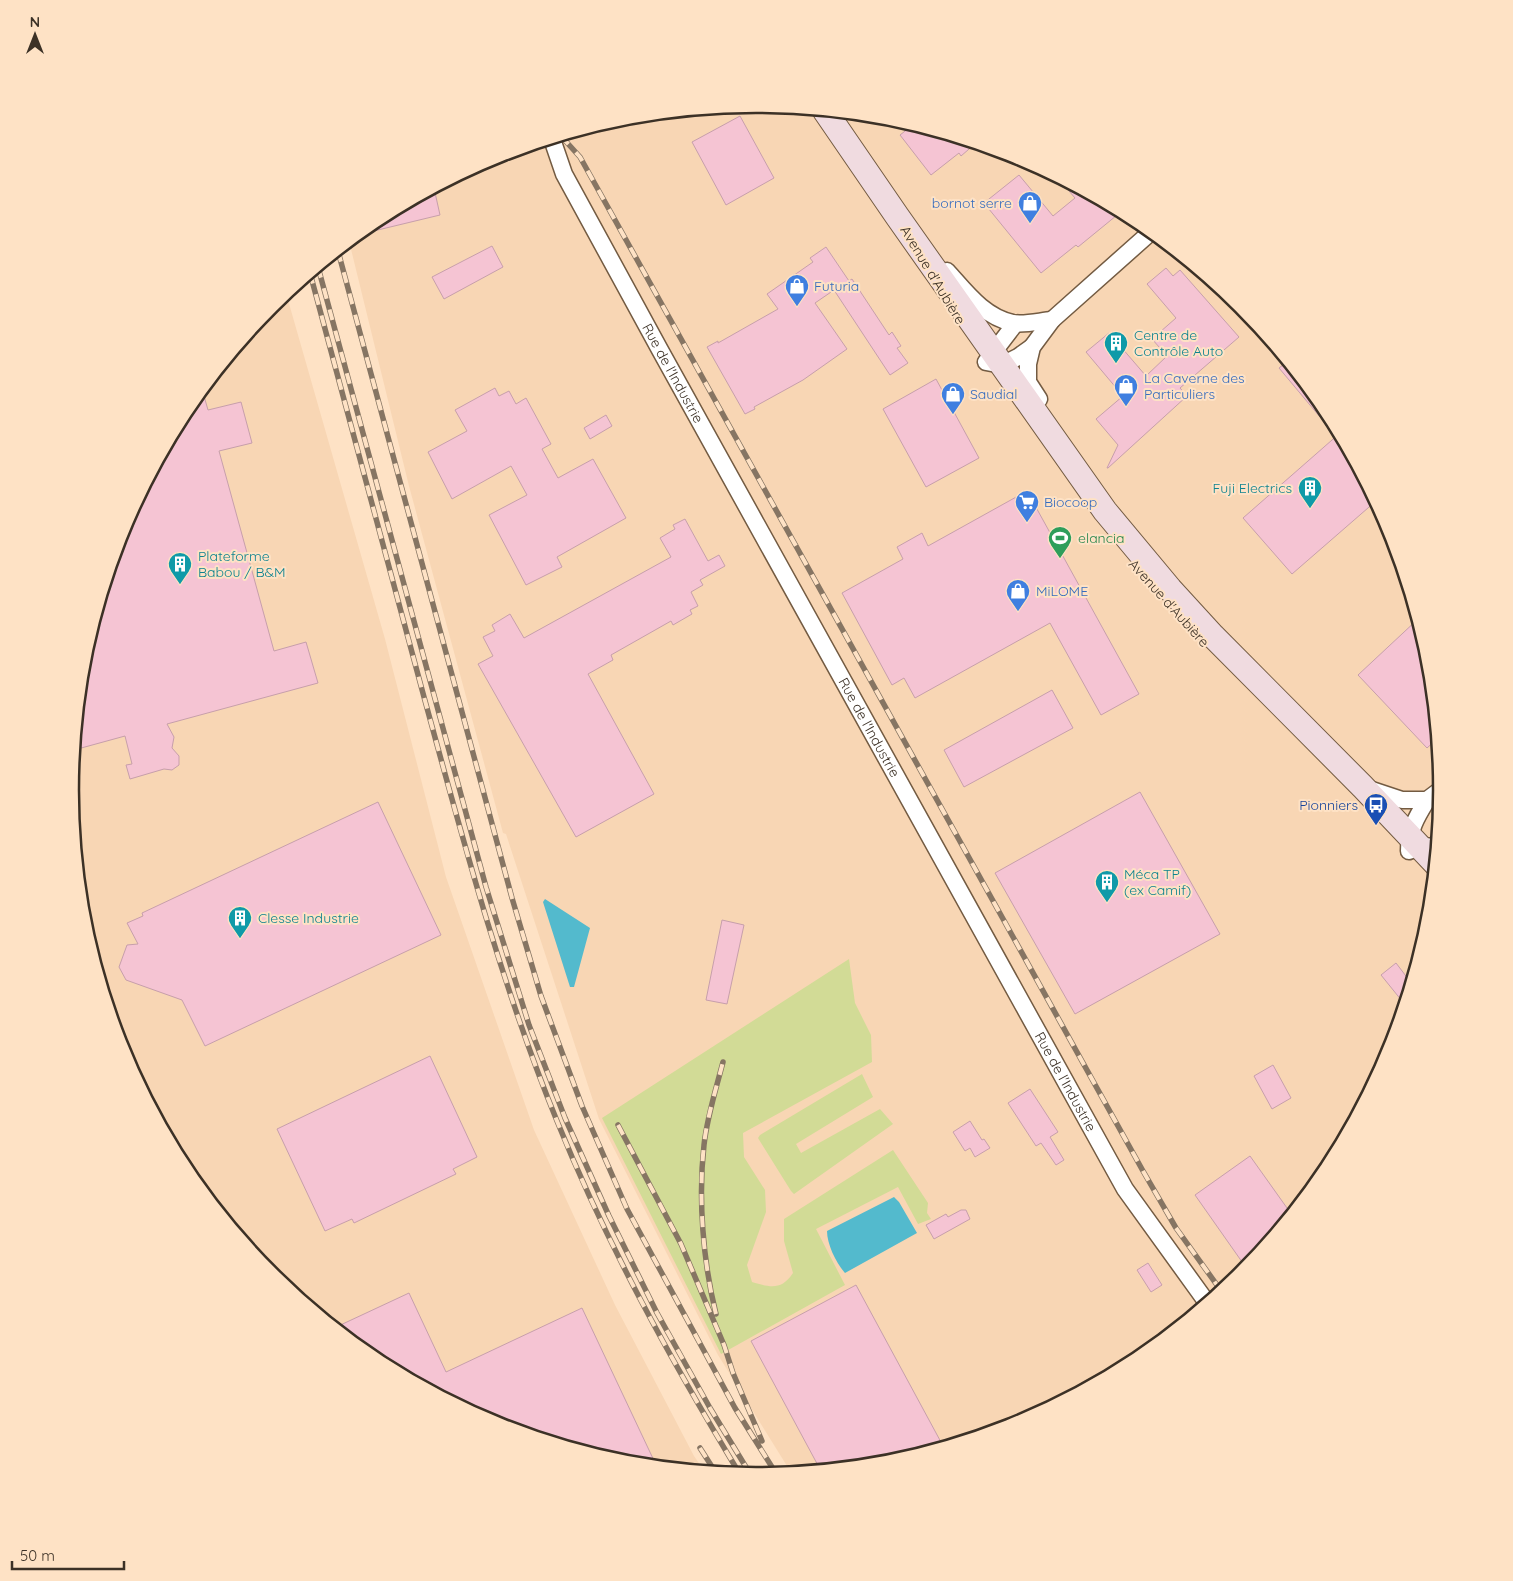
<svg xmlns="http://www.w3.org/2000/svg" width="1513" height="1581" viewBox="0 0 1513 1581" font-family="Quicksand,sans-serif">
<style>
.built{fill:#f8d6b4}
.green{fill:#d2db96}
.water{fill:#53bacd}
.building{fill:#f5c4d3;stroke:#c79fab}
.lines{fill:none;stroke-linecap:round;stroke-linejoin:round}
.street-casing{stroke:#735b42;stroke-width:19}
.secondary-casing{stroke:#735b42;stroke-width:26}
.street{stroke:#fff;stroke-width:16}
.secondary{stroke:#f0dbe0;stroke-width:24}
.rail-casing{stroke:#867563;stroke-width:5.5}
.rail{stroke:#fee2c5;stroke-width:4;stroke-dasharray:11;stroke-linecap:butt}
.labels{text-anchor:middle;stroke-width:4;stroke-linejoin:round;paint-order:stroke}
.shop-label{font-size:14px;fill:#366cbe;stroke:#fee2c5;text-anchor:start}
.street-label{font-size:14px;fill:#3c3126;stroke:#fee2c5}
.culture-label{font-size:14px;fill:#0d838f;stroke:#fee2c5;text-anchor:start}
.leisure-label{font-size:14px;fill:#27864d;stroke:#fee2c5;text-anchor:start}
.transit-label{font-size:14px;fill:#164399;stroke:#fee2c5;text-anchor:end}
.rim{fill:none;stroke:#3c3126;stroke-width:2.5}
</style>
<rect width="100%" height="100%" fill="#fee2c5"/>
<!-- built -->
<path class="built" d="M757 104 891 117 1019 156 1138 220 1242 305 1327 409 1391 528 1430 657 1443 790 1430 925 1391 1053 1327 1172 1242 1276 1138 1361 1019 1425 890 1464 792 1474 718 1355 599 1119 506 834 503 833 409 486 349 241 375 220 494 156 623 117Z
M286 293 385 639 446 877 534 1130 615 1305 694 1456 705 1472 622 1464 494 1425 375 1361 271 1276 186 1172 122 1053 83 924 70 790 83 656 122 528 186 409 271 305Z"/>
<!-- green -->
<path class="green" d="M849 959 855 1003 871 1035 872 1062 743 1133 744 1157 765 1190 766 1212 747 1265 752 1282C770 1287 781 1291 793 1273L784 1241V1219L893 1150 928 1203 927 1213 931 1219 918 1224 898 1187 816 1229 845 1285 721 1354 602 1118Z
M862 1074 873 1097 796 1144 801 1153 880 1109 893 1124 794 1194 791 1191 758 1138 760 1135Z"/>
<!-- water -->
<path class="water" d="M545 899 590 928 574 987H570L543 902Z
M894 1197 899 1202 917 1233 845 1273C836 1263 827 1244 827 1231Z"/>
<!-- building -->
<path class="building" d="M740 116 774 178 726 205 692 142Z
M914 124 915 125 976 143 961 156 959 153 931 175 900 135Z
M1019 175 1053 216 1075 198 1057 177 1122 211 1078 247 1076 245 1041 273 984 203Z
M434 188 440 215 357 235 375 220Z
M492 246 503 267 444 299 432 277Z
M826 247 849 281 852 279 889 335 892 332 901 346 897 348 908 363 890 375 834 290 815 303 847 349 803 380 754 407 755 409 745 414 707 347 718 341V343L778 309 767 294 813 262 810 258Z
M1166 268 1173 276 1180 270 1239 337 1180 388 1187 396 1108 468H1107L1118 445 1096 419 1123 396 1086 352 1109 333 1146 376 1167 356 1152 339 1176 318 1147 284Z
M1288 361 1327 409 1320 417 1279 368Z
M936 379 979 458 926 487 883 409Z
M495 388 499 396 509 391 516 404 526 398 551 444 542 449 558 478 593 459 626 518 557 557 562 567 526 585 489 515 527 495 511 466 452 499 428 452 467 431 455 410Z
M202 389 208 410 241 402 252 443 219 451 274 651 306 642 318 683 167 724 174 737 172 748 179 756V765L172 770 164 769 130 779 126 765 132 764 125 736 74 750 83 656 122 528 186 409Z
M606 415 612 426 590 439 584 428Z
M1340 433 1376 501 1292 574 1243 518Z
M1027 491 1139 694 1101 715 1050 623 915 698 904 678 892 685 842 593 903 559 897 547 922 533 928 546Z
M685 519 708 561 719 555 725 566 700 580 703 585 691 592 698 606 690 610 692 614 673 625 671 621 611 655 613 660 588 674 654 794 576 837 478 664 493 656 483 637 495 631 492 625 510 614 524 638 671 557 660 538 675 529 673 525Z
M1418 619 1430 657 1438 738 1427 748 1358 675Z
M1052 690 1073 728 964 787 944 750Z
M1140 792 1220 934 1075 1014 995 873Z
M378 802 441 935 205 1046 182 1000 126 980 119 967 127 945 138 944 127 923 143 916 142 913Z
M722 920 744 925 727 1004 706 1000Z
M1396 963 1412 984 1408 996 1402 1001 1381 975Z
M430 1056 477 1157 453 1169 456 1174 354 1223 352 1219 325 1231 277 1129Z
M1273 1065 1291 1098 1272 1109 1254 1076Z
M1030 1089 1058 1132 1050 1137 1064 1160 1056 1165 1041 1143 1036 1146 1008 1103Z
M970 1121 982 1140 984 1139 990 1148 975 1157 970 1148 965 1151 953 1132Z
M1250 1156 1292 1215 1247 1269 1195 1195Z
M961 1210H966L970 1219 934 1239 926 1225 946 1214 948 1217Z
M1148 1263 1162 1285 1151 1292 1137 1270Z
M856 1285 942 1444 925 1453 890 1464 821 1471 751 1341Z
M409 1293 446 1372 582 1308 657 1467 622 1464 494 1425 375 1361 334 1328Z"/>
<g class="lines">
<!-- street casing -->
<g class="street-casing">
<g id="street">
<path id="s1" d="M552 139 564 174 660 350 1125 1189 1208 1304"/>
<path d="M947 271C966 292 984 317 1013 323 1025 325 1040 321 1052 320"/>
<path d="M1015 324 986 362 1002 365 1018 357 1032 347"/>
<path d="M1039 399 1028 382V364L1032 347 1052 320 1152 231"/>
<path d="M1366 788 1402 800H1427L1443 788"/>
<path d="M1427 800C1416 818 1409 829 1409 851L1420 846 1437 847"/>
</g>
</g>
<!-- secondary casing -->
<g class="secondary-casing">
<path id="secondary" d="M825 111 897 216 1105 511 1170 589 1213 636 1363 787 1436 864"/>
</g>
<!-- street -->
<use href="#street" class="street"/>
<!-- secondary -->
<use href="#secondary" class="secondary"/>
<!-- rail casing -->
<g class="rail-casing">
<path id="rail" d="M561 136 580 157 1143 1171 1176 1228 1222 1292
M338 251 512 898 541 996 582 1106 627 1209 735 1408 777 1475
M318 267 486 887 529 1025 565 1118 609 1216 657 1313 710 1408 752 1477
M310 273C348 414 386 556 424 697 463 840 501 984 557 1121 607 1245 672 1362 741 1476
M618 1125 681 1244 724 1345 733 1373 762 1441
M716 1314C703 1262 698 1198 704 1145 707 1117 716 1089 723 1062
M700 1448 716 1473"/>
</g>
<!-- rail -->
<use href="#rail" class="rail"/>
</g>
<!-- icons -->
<defs>
<g id="shop-pin" transform="scale(1.25)"><path d="M0 17L-7.5 6A9.5 9.5 0 1 1 7.5 6Z" fill="#3f7fe0" stroke="#fee2c5"/><path d="M-5-2.5h2.3a2.7 3.5 0 0 1 5.4 0H5L5.5 6h-11ZM-1.5-2.5h3a1.5 2.3 0 0 0-3 0Z" fill="#fff"/></g>
<g id="building-pin" transform="scale(1.25)"><path d="M0 17L-7.5 6A9.5 9.5 0 1 1 7.5 6Z" fill="#0f9aa8" stroke="#fee2c5"/><path d="M-4-6H4V6H1V3H-1V6H-4ZM-2.5-4.3h1.7v1.8h-1.7ZM.8-4.3h1.7v1.8H.8ZM-2.5-1h1.7V.8h-1.7ZM.8-1h1.7V.8H.8Z" fill="#fff"/></g>
<g id="supermarket-pin" transform="scale(1.25)"><path d="M0 17L-7.5 6A9.5 9.5 0 1 1 7.5 6Z" fill="#3f7fe0" stroke="#fee2c5"/><path d="M-6-5.5h2.5l.6 2H6L4.5 2H-2.5L-4.4-4H-6ZM-1.5 3.2a1.3 1.3 0 1 0 .1 0ZM3 3.2a1.3 1.3 0 1 0 .1 0Z" fill="#fff"/></g>
<g id="stadium-pin" transform="scale(1.25)"><path d="M0 17L-7.5 6A9.5 9.5 0 1 1 7.5 6Z" fill="#2e9e5b" stroke="#fee2c5"/><path d="M0-5a6.5 5 0 1 0 0 10a6.5 5 0 1 0 0-10ZM-3.5-1.8h7v3.6h-7Z" fill="#fff"/></g>
<g id="bus-pin" transform="scale(1.25)"><path d="M0 17L-7.5 6A9.5 9.5 0 1 1 7.5 6Z" fill="#1a4fb4" stroke="#fee2c5"/><path d="M-5-6H5V4H4V6H2V4H-2V6H-4V4H-5ZM-3.5-4V0h7V-4ZM-3.5 1.2v1.5H-2V1.2ZM2 1.2v1.5H3.5V1.2Z" fill="#fff"/></g>
</defs>
<g fill-rule="evenodd">
<use href="#shop-pin" x="1030" y="203"/>
<use href="#shop-pin" x="797" y="286"/>
<use href="#building-pin" x="1116" y="343"/>
<use href="#shop-pin" x="1126" y="386"/>
<use href="#shop-pin" x="953" y="394"/>
<use href="#building-pin" x="1310" y="488"/>
<use href="#supermarket-pin" x="1027" y="502"/>
<use href="#stadium-pin" x="1060" y="538"/>
<use href="#building-pin" x="180" y="564"/>
<use href="#shop-pin" x="1018" y="591"/>
<use href="#bus-pin" x="1376" y="805"/>
<use href="#building-pin" x="1107" y="882"/>
<use href="#building-pin" x="240" y="918"/>
</g>
<g class="labels">
<!-- shop labels -->
<g class="shop-label">
<text x="1012" y="208" text-anchor="end">bornot serre</text>
<text x="814" y="291">Futuria</text>
<text x="1144" y="383">La Caverne des<tspan x="1144" dy="16">Particuliers</tspan></text>
<text x="970" y="399">Saudial</text>
<text x="1044" y="507">Biocoop</text>
<text x="1036" y="596">MiLOME</text>
</g>
<!-- street labels -->
<g class="street-label">
<text transform="translate(933 275) rotate(59)" y="5">Avenue d'Aubière</text>
<text dy="5" stroke="none"><textPath href="#s1" startOffset="264">Rue de l'Industrie</textPath></text>
<text transform="translate(1169 603) rotate(48)" y="5">Avenue d'Aubière</text>
<text dy="5" stroke="none"><textPath href="#s1" startOffset="669">Rue de l'Industrie</textPath></text>
<text dy="5" stroke="none"><textPath href="#s1" startOffset="1074">Rue de l'Industrie</textPath></text>
</g>
<!-- culture labels -->
<g class="culture-label">
<text x="1134" y="340">Centre de<tspan x="1134" dy="16">Contrôle Auto</tspan></text>
<text x="1292" y="493" text-anchor="end">Fuji Electrics</text>
<text x="198" y="561">Plateforme<tspan x="198" dy="16">Babou / B&amp;M</tspan></text>
<text x="1124" y="879">Méca TP<tspan x="1124" dy="16">(ex Camif)</tspan></text>
<text x="258" y="923">Clesse Industrie</text>
</g>
<!-- leisure labels -->
<g class="leisure-label">
<text x="1078" y="543">elancia</text>
</g>
<!-- transit labels -->
<g class="transit-label">
<text x="1358" y="810">Pionniers</text>
</g>
</g>
<!-- crop -->
<path d="M0 0H1513V1581H0ZM79 790a677 677 0 1 1 1354 0a677 677 0 1 1-1354 0Z" fill="#fee2c5" fill-rule="evenodd"/>
<path class="rim" d="M79 790a677 677 0 1 1 1354 0a677 677 0 1 1-1354 0Z"/>
<!-- north arrow -->
<g transform="translate(35 35)" stroke="#fee2c5" stroke-width="4" paint-order="stroke">
<path d="M0-4L9 19L0 12L-9 19Z" fill="#3c3126"/>
<text y="-8" font-size="14" font-weight="bold" text-anchor="middle" fill="#3c3126">N</text>
</g>
<!-- scale -->
<path d="M12 1561v8h112v-8" fill="none" stroke="#3c3126" stroke-width="2.5"/>
<text x="20" y="1561" font-size="15" fill="#3c3126" stroke="#fee2c5" stroke-width="4" paint-order="stroke">50 m</text>
</svg>
